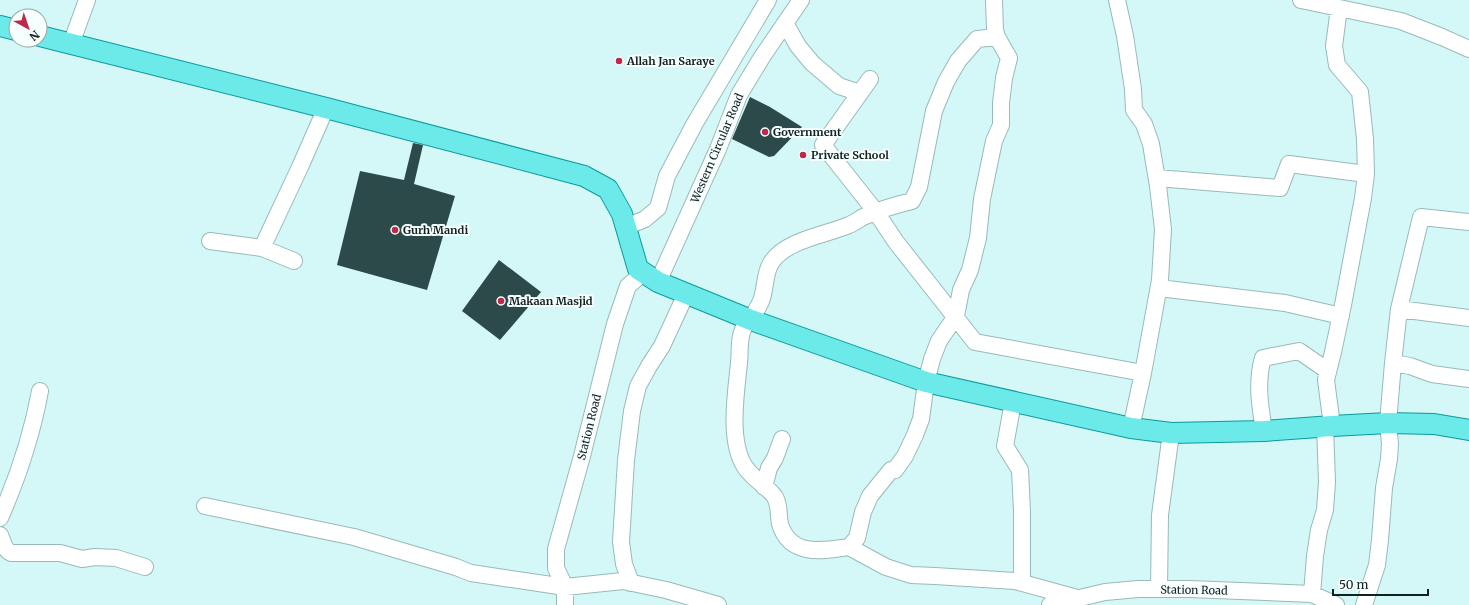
<svg xmlns="http://www.w3.org/2000/svg" width="1469" height="605" viewBox="0 0 1469 605" font-family="Merriweather,serif">
<style>
.building{fill:#2b4a49}
.lines{fill:none;stroke-linecap:round;stroke-linejoin:round}
.minor-casing{stroke:#98bab9;stroke-width:18}
.major-casing{stroke:#0d9a9a;stroke-width:22}
.minor{stroke:#fff;stroke-width:16}
.major{stroke:#6ceaea;stroke-width:20}
.poi-dot{fill:#bb2a48;stroke:#f7fefe;stroke-width:1.5}
.labels{text-anchor:middle;stroke-width:4;stroke-linejoin:round;paint-order:stroke}
.poi-label{font-size:11px;font-weight:bold;fill:#132020;stroke:#f7fefe;text-anchor:start}
.street-label{font-size:11px;fill:#132020;stroke:#f7fefe}
</style>
<rect width="100%" height="100%" fill="#d4f7f7"/>
<!-- building -->
<path class="building" d="M750 97 770 107 802 127 774 156 769 157 732 139Z
M413 143 423 145 414 184 455 196 427 290 337 265 360 171 404 180Z
M499 260 541 292 500 340 462 311Z"/>
<g class="lines">
<!-- minor casing -->
<g class="minor-casing">
<path id="minor" d="M1117 0 1125 36 1133 89 1134 110 1144 124 1151 144 1158 186 1163 229 1160 280 1143 373 1131 428
M1301 0 1401 21 1442 37 1469 49
M785 23 798 46 812 63 839 86 854 91 859 94
M71 44 87 0
M870 79 823 145 876 212 896 242 975 342 1143 373
M1157 178 1280 188 1289 164 1366 174
M626 227 645 219 658 208 667 176 695 123 768 0
M210 241 262 248 294 261
M262 248 300 167 326 108
M658 282 718 149 739 95 762 57 801 0
M1159 288 1285 303 1341 316
M1399 309 1469 318
M748 319C745 325 742 330 741 336 739 345 740 354 739 363 736 393 728 441 745 467 753 479 768 487 775 497 780 506 778 515 780 524 790 557 822 551 849 547L857 538 863 512 870 496 891 470H895L905 456 915 435 921 419 926 382 932 359 939 341 956 316 961 290 970 270 978 238 982 199 994 141 1001 125V103L1004 78 1009 58 997 37 995 30 994 0
M751 320C754 314 758 308 761 301 766 289 764 274 771 263 785 240 826 235 849 225 854 223 858 220 863 217 879 210 895 205 912 201L919 187 934 111 946 82 958 61 977 39 997 37
M1393 363 1410 366 1432 374 1469 379
M1013 402 1005 446 1020 470 1022 511V583
M1332 426 1326 380 1333 352 1343 305 1363 198 1366 174 1365 139 1360 92 1337 65 1334 46 1339 8
M1264 431C1260 406 1256 382 1263 358L1299 351 1328 371
M764 487 769 468 775 458 782 439
M205 506 354 537 456 567 471 573 565 587 623 581 666 590 718 605
M0 518C18 477 32 435 40 391
M0 535C3 541 4 550 11 553H60L82 559 95 557 116 558 145 567
M849 547 886 567 911 575 935 576 1015 581 1077 598
M631 583 624 564 621 542 626 460 632 411 638 386 649 366 662 346 686 294
M1159 589 1160 515 1171 433
M1312 594 1315 556 1319 530 1325 510 1327 482 1325 426
M565 605V587L556 568V549L582 456 615 324 628 286 643 273
M1050 605 1105 592 1138 589H1190L1312 594 1336 605
M1364 605 1377 565 1380 540 1384 488 1389 459 1390 444 1388 423 1393 363 1399 309 1421 217 1469 222"/>
</g>
<!-- major casing -->
<g class="major-casing">
<path id="major" d="M0 26 16 30
M40 36 326 108 584 176 608 189 622 214 638 269 658 282 751 320 926 382 1131 428 1171 433 1264 431 1332 426 1388 423 1434 424 1469 430"/>
</g>
<!-- minor -->
<use href="#minor" class="minor"/>
<!-- major -->
<use href="#major" class="major"/>
</g>
<!-- markers -->
<g class="poi-dot">
<circle cx="619" cy="61" r="4"/>
<circle cx="765" cy="132" r="4"/>
<circle cx="803" cy="155" r="4"/>
<circle cx="395" cy="230" r="4"/>
<circle cx="501" cy="301" r="4"/>
</g>
<g class="labels">
<!-- poi labels -->
<g class="poi-label">
<text x="627" y="65">Allah Jan Saraye</text>
<text x="773" y="136">Government</text>
<text x="811" y="159">Private School</text>
<text x="403" y="234">Gurh Mandi</text>
<text x="509" y="305">Makaan Masjid</text>
</g>
<!-- street labels -->
<g class="street-label">
<text transform="translate(717 148) rotate(-67)" y="4">Western Circular Road</text>
<text transform="translate(589 427) rotate(-76)" y="4">Station Road</text>
<text transform="translate(1194 590) rotate(1)" y="4">Station Road</text>
</g>
</g>
<!-- north arrow -->
<g transform="translate(28 28) rotate(140)"><circle r="19" fill="#f7fefe" stroke="#9ca5a5"/>
<path d="M0-3L7 15L0 10L-7 15Z" fill="#bb2a48"/>
<text y="-6" font-size="11" font-weight="bold" text-anchor="middle" fill="#132020">N</text>
</g>
<!-- scale -->
<path d="M1333 589v6h95v-6" fill="none" stroke="#132020" stroke-width="2"/>
<text x="1339" y="589" font-size="12" fill="#132020" stroke="#f7fefe" stroke-width="3" paint-order="stroke">50 m</text>
</svg>
